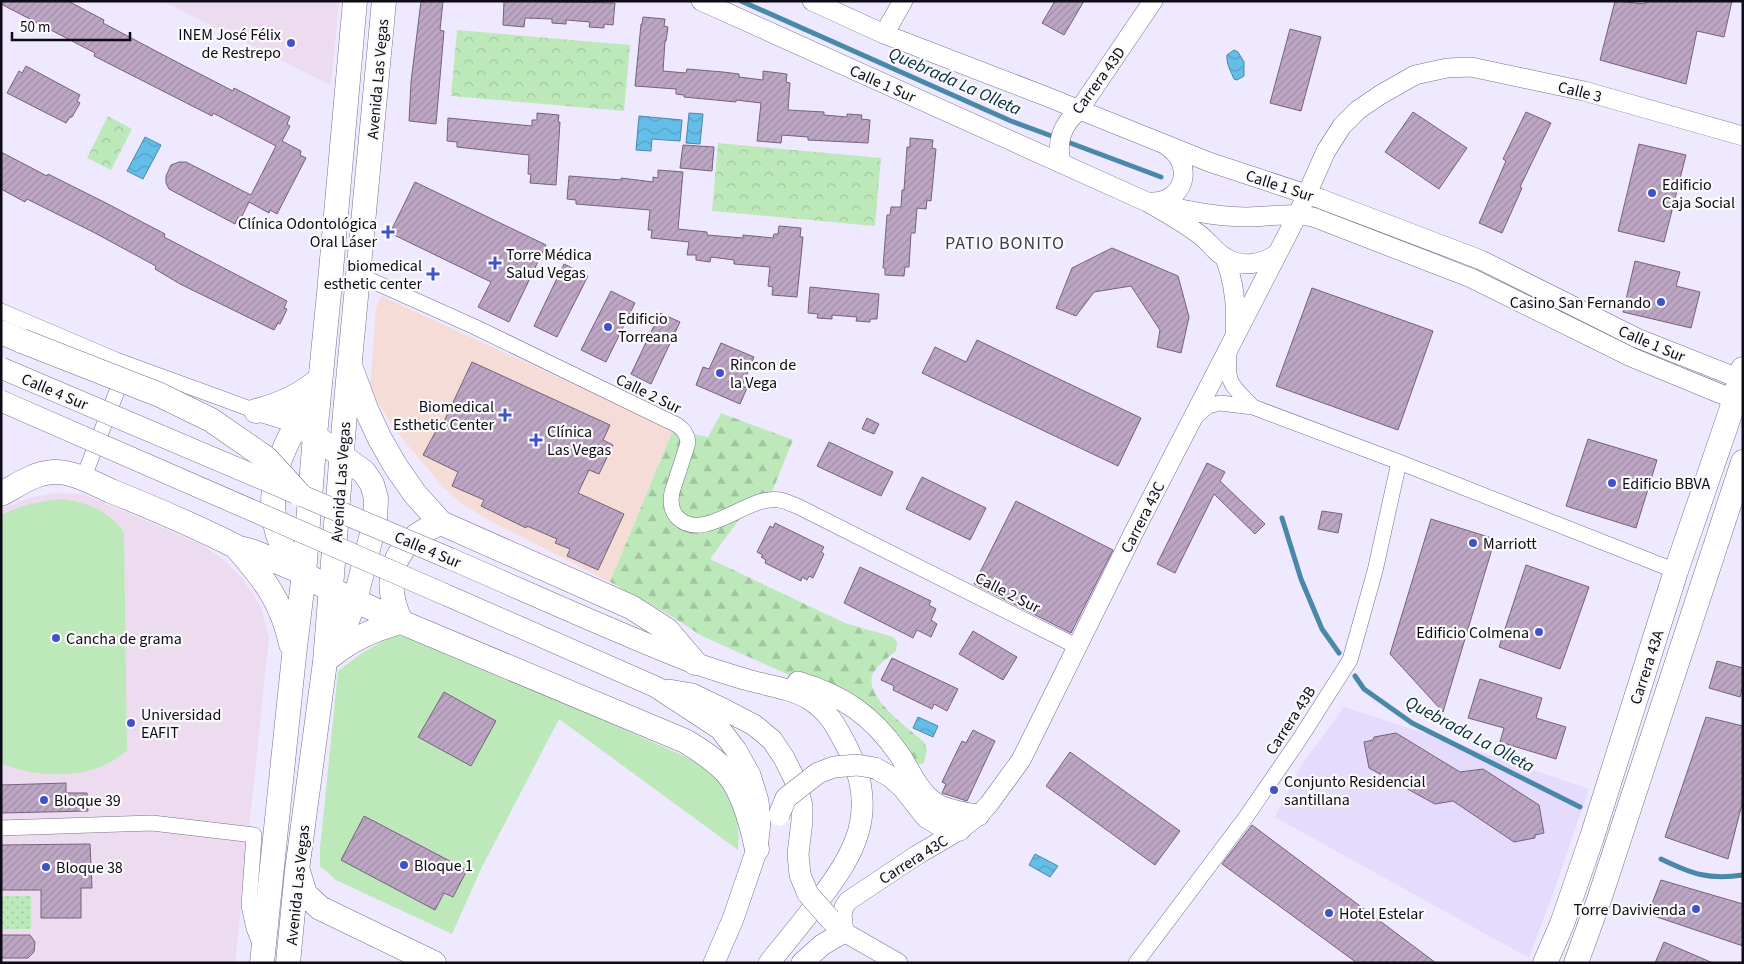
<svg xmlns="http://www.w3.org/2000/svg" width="1744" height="964" viewBox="0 0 1744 964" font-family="'Source Sans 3',sans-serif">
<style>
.built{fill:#e4dbfd}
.education{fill:#eddcef}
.medical{fill:#f6dcd7}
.grass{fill:#bde9ba}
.forest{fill:url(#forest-firs)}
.park{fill:url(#park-crowns)}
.garden{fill:url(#garden-dots)}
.water{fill:url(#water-waves);stroke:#4a88a9}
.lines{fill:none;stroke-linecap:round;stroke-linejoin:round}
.stream{stroke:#4a88a9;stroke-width:5}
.building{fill:url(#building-hatch);stroke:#76617c}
.minor-casing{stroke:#786f8e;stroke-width:16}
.tertiary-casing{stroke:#786f8e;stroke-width:20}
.secondary-casing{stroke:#786f8e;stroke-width:22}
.primary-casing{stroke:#786f8e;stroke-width:25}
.minor{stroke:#fff;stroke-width:15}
.tertiary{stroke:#fff;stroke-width:19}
.secondary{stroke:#fff;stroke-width:21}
.primary{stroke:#fff;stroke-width:24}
.secondary-bridge-casing{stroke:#786f8e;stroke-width:22;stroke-linecap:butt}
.primary-bridge-casing{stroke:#786f8e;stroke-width:25;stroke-linecap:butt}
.secondary-bridge{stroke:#fff;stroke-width:21}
.primary-bridge{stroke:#fff;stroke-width:24}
.poi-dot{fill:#4052c5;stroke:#fafafa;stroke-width:2}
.labels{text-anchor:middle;stroke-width:4.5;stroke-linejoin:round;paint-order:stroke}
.poi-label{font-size:16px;fill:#0e0a16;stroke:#fafafa;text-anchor:start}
.street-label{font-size:16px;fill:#0e0a16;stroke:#fafafa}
.water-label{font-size:18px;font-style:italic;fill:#032e3f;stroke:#fafafa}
.neighbourhood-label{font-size:18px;letter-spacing:1px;fill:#413854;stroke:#fafafa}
</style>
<defs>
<pattern id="forest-firs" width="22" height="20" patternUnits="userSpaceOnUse" patternTransform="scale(1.25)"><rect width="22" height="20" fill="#bde9ba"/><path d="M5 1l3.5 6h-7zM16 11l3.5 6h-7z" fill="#a1c69f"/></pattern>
<pattern id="park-crowns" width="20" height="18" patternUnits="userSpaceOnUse" patternTransform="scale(1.25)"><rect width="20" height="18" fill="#bde9ba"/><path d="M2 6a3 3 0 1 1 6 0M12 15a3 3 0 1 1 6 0" fill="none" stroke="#a1c69f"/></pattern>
<pattern id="garden-dots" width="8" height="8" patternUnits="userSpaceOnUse" patternTransform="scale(1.25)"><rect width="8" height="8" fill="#bde9ba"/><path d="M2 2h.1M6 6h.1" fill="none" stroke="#a1c69f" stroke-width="1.8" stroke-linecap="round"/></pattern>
<pattern id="water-waves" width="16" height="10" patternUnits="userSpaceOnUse" patternTransform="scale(1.25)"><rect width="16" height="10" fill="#64bee8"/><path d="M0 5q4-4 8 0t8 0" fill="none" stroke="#56a2c6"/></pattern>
<pattern id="building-hatch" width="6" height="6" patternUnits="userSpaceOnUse" patternTransform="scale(1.25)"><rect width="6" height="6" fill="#bda6c4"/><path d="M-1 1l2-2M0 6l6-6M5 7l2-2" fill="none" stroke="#a18ea8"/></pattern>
</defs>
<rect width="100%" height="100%" fill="#eee9fe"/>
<!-- built -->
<path class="built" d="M1344 707 1445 740 1589 789 1556 885 1529 958 1275 817 1301 766Z"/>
<!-- education -->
<path class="education" d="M162 1H339L331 85Z
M54 493 83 494 202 545 223 559 242 578 261 607 269 638 235 963H1V509L29 498Z"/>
<!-- medical -->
<path class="medical" d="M381 296 673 430 610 582 487 519 461 503 445 489 396 431 370 391 376 308Z"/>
<!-- grass -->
<path class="grass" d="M63 499C91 504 106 509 124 532L127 750C97 780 38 780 1 763V515C21 505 41 501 63 499Z
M392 636 417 637 686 757C694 762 703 766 710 771 734 791 741 820 738 850L559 719 481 869 452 934 336 880 320 866V848L338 671 362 653Z"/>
<!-- forest -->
<path class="forest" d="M721 413 793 440 771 494 756 497 710 559 845 623 893 637 897 642 896 651C888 657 875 667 872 676 866 699 908 728 924 742L927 750 924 763 916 765 807 683 702 636 673 617 610 582 673 430 708 437Z"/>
<!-- park -->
<path class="park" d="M457 30 630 45 624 111 451 96Z
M108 116 132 129 111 170 87 158Z
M718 143 881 158 875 226 712 211Z"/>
<!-- garden -->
<path class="garden" d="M1 896H31V929H1Z"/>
<!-- water -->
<path class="water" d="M1234 50 1238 52 1244 62V76L1237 80 1234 79C1231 72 1226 63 1227 55Z
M689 113 703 114 700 144 686 143Z
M639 116 682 120 680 141 652 139 651 151 636 150Z
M145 137 161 145 143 179 127 171Z
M918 717 938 726 933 737 913 728Z
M1035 854 1058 866 1050 877 1029 865Z"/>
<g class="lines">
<!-- stream -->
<path class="stream" d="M741 1 1011 121 1057 138
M1065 141 1161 177
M1282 518 1301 579 1322 629 1339 653
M1355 676 1364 689 1412 723 1580 807
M1661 859C1692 874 1708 880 1743 875"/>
</g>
<!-- building -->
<path class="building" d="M1 1H68L104 20 103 23 169 58 233 91 234 88 290 117 287 124 290 126 282 141 301 151 300 155 306 158 277 214 270 210 269 213 249 202 241 218 238 217 235 224 169 189 166 183V176L171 165 179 162H186L251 195 276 146 213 113 212 116 94 56 95 53 1 4Z
M421 1H443L440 30 444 31 436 124 409 121 411 82Z
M504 1 615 3 613 25 604 24V28L589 27 590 22 566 20V24L552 23V19L525 18 524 27 503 25Z
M1055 1H1084L1064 35 1042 23Z
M1615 1 1645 4 1646 1H1732L1724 37 1697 31 1686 84 1600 60Z
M643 17 665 19 664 26 668 27 666 41H665L663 71 686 73 687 69 723 72 739 74V77L763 80V71L787 74 786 82 790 83 788 110 824 112V115L847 117V114L862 115 861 119 870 120 868 143 808 140V137L782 135 781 143 757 141 761 103 736 100V102L684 97V95L676 94V89L635 86 641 24H642Z
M1290 29 1321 37 1301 111 1270 103Z
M26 66 80 95 77 101 80 103 72 117H70L66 123 7 93 19 71 22 73Z
M1413 112 1467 148 1439 189 1385 152Z
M1526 112 1551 123 1520 187 1522 188 1502 233 1479 223 1506 161 1503 159Z
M537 113 559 115 558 122H560L556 185 530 183 531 174H528L529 155 457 147V142L447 141 448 118 532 126V120H537Z
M910 138 933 140 932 148 936 149 931 201 927 200 926 209 917 208 915 233H911L909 267H905L904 276 885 275V268H883L887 215H890L891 207H901L902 190H904L907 147H910Z
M1639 144 1686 155 1664 242 1618 231Z
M683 145 714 147 712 171 680 168Z
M1 152 47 176 48 174 104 202 165 234 164 237 287 301 284 308 287 309 280 324 278 323 274 330 180 284 155 269 156 267 154 265 95 233 27 199 25 202 1 189Z
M658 170 683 172 678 229 707 232V235L743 238V235L773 238 774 234H778L779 226 801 228 800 237H803L797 297 772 295 773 287 768 286 770 267 734 264V260L711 257 710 262 696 260V255H687L689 242 651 238 652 230H648L650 210 576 204V200L567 199 569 176 621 180V178L653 182V177L658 178Z
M415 182 546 245 509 322 478 307 491 282 390 233Z
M1112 248 1178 276 1189 317 1181 353 1157 347 1160 330 1131 286 1094 292 1076 316 1056 308 1072 268Z
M1635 261 1680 272 1676 286 1700 292 1691 328 1623 312Z
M564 264 588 276 557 337 534 326Z
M810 287 879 294 877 319H870V322L856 321 857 317 832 315V319L817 318 818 314 808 313Z
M1312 288 1433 331 1398 430 1276 386Z
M611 291 635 303 606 362 581 350Z
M660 313 680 322 651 384 631 374Z
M977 340 1141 418 1118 466 922 373 935 347 966 362Z
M721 343 754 357 742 386 747 388 740 404 696 385 703 367 709 369Z
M472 362 610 425 603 440 613 445 599 474 589 470 578 493 624 514 598 570 567 556 570 549 555 543 557 539 527 526 526 528 481 506 484 500 452 486 458 472 423 455 437 429 440 430Z
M867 418 879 424 874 434 862 429Z
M1588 439 1657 460 1636 528 1566 506Z
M829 442 893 472 881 496 817 466Z
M1207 463 1225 472 1220 481 1265 524 1255 534 1214 494 1175 573 1157 564Z
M922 477 986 508 970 540 906 509Z
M1016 501 1113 550 1071 633 974 584Z
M1322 511 1342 514 1338 533 1318 529Z
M1431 519 1495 539 1443 712 1390 654Z
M775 523 824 547 821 552 824 554 813 578 809 576 807 580 802 577 801 581 765 563 766 560 761 557 763 555 757 552 770 526 773 528Z
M1526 565 1589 587 1560 669 1499 647Z
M860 567 931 601 929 605 936 609 931 620 937 624 931 637 917 630 913 638 844 603Z
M973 631 1017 657 1003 680 959 654Z
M892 658 958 689 947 711 934 704 932 709 893 690 894 686 881 680Z
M1717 661 1743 668V686L1740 697 1709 688Z
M1480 679 1542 698 1536 718 1566 727 1556 759 1500 742 1504 728 1468 718Z
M444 692 496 721 471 766 418 737Z
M1706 717 1743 726V800L1728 859 1665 837Z
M973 730 995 741 967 801 942 793 946 784 942 782 962 741 966 743Z
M1396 733 1460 772 1483 769 1539 805 1544 833 1535 835V838L1514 842 1453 801 1435 804 1369 768 1364 742 1373 740 1374 737Z
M1070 752 1180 831 1155 865 1046 786Z
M66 783V793H87L88 811 1 813V785Z
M364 816 467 870 453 897 444 893 435 910 341 860Z
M1252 825 1436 963H1357L1222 864Z
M90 844 92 888H81V918H41V890H1V845Z
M1661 880 1743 904V946L1648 914Z
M1 935H30L35 942 34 952 28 958H1Z
M1664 942 1713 963H1655Z"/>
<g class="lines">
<!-- minor casing -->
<g class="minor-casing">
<path id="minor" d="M359 275 475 327 677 425C684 430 687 434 688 443L672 492C670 502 671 511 678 518 702 541 742 502 769 500 780 498 789 503 799 507L1078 647
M1 311 116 360 256 411
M1229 351C1227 386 1230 383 1253 407
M1194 418 1208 406 1220 403 1253 407 1399 462 1676 571
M83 479 124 373
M1 828 152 823 254 835 249 906 254 928 261 946
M1136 963 1246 817 1299 740 1350 660 1375 571 1399 462"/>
</g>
<!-- tertiary casing -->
<g class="tertiary-casing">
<path id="tertiary" d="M701 1 1147 202C1165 212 1183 222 1200 235 1209 242 1216 253 1226 258 1243 268 1262 264 1277 254
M812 1 884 34 1045 96 1209 162 1321 199 1481 260 1637 338 1743 380
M884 34 903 1
M1061 163C1056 141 1062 125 1079 110L1153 1
M1151 202C1185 203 1195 164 1167 146
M1167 206C1193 212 1220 217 1247 217 1271 217 1289 212 1313 217L1471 278 1631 357 1743 403
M1225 258C1234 282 1237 304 1235 330
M256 411 298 424
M898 963 844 932 842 914 844 907 848 901 917 855 960 830 979 815 989 804 1021 760 1135 530 1298 214 1326 151 1342 126 1358 110 1380 95 1415 75 1447 68 1471 67 1584 91 1743 136"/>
</g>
<!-- secondary casing -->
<g class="secondary-casing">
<path id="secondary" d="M451 559C532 594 612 631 694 663 712 669 730 675 748 680 768 686 791 688 809 699 830 712 837 728 848 749 879 811 856 854 816 904 801 924 785 943 769 963
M444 594 656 687 720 729 736 750 750 775 758 801 760 822 757 849 733 919 714 963
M798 682C842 695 872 715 899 754 910 770 918 792 935 803 947 811 965 813 979 815
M669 690 692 694 727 711 754 725 772 740 784 758 796 782 802 806V821L798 854 800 875 808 894
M875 768 891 777 903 788 926 817 939 825 960 830
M802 963 822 945 844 932 830 919"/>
</g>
<!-- primary casing -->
<g class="primary-casing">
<path id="primary" d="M1 332 22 341
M352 371 366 409 380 439 396 467 415 494 441 523 631 607 667 630 695 663
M256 411C280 405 300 396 319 380
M298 424 364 472 372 484 376 498 375 522 355 600 347 621 331 651
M1 494C18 485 34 473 53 472 73 471 93 483 111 491 158 510 206 530 250 554
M236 547 254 552 304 573 322 585 401 622 685 741C700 750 716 760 728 774 743 791 752 826 757 849
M237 548C265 580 282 602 291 644
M302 571C296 565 289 558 285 551 267 519 271 474 287 443 292 432 299 421 305 410
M401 622C380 577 394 541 441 523
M330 657C351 639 375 629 401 622
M298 871 305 894 320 908 434 963
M262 963 294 656 304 573 315 435 329 293 355 1
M288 963 297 870 325 662 345 413 384 1
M1545 963 1562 924 1592 837 1676 571 1731 411 1743 369
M1576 963 1600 897 1743 462"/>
</g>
<!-- minor -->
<use href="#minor" class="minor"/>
<!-- tertiary -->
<use href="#tertiary" class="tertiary"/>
<!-- secondary -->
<use href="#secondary" class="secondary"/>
<!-- primary -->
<use href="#primary" class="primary"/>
<!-- secondary-bridge casing -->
<g class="secondary-bridge-casing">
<path id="secondary-bridge" d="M1 368 451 559
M1 401 444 594
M779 815 786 798 818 773 834 767 857 765 875 768
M808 894 830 919"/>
</g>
<!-- primary-bridge casing -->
<g class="primary-bridge-casing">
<path id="primary-bridge" d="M22 341 160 395 211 420 266 458 299 494"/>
</g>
<!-- secondary-bridge -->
<use href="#secondary-bridge" class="secondary-bridge"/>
<!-- primary-bridge -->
<use href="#primary-bridge" class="primary-bridge"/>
</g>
<!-- markers -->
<g class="poi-dot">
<circle cx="291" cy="43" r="5"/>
<circle cx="1652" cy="193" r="5"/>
<path d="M385.5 224.5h5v5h5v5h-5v5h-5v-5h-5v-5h5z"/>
<path d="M492.5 255.5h5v5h5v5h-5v5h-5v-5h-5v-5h5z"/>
<path d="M430.5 266.5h5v5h5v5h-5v5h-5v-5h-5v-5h5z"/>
<circle cx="1661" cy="302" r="5"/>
<circle cx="608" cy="327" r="5"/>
<circle cx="720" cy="373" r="5"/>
<path d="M502.5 407.5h5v5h5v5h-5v5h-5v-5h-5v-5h5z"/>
<path d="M533.5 432.5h5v5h5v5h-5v5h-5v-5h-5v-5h5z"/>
<circle cx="1612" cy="483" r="5"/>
<circle cx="1473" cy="543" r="5"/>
<circle cx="1539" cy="632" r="5"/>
<circle cx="56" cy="638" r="5"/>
<circle cx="131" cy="723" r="5"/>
<circle cx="1274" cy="790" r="5"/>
<circle cx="44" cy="800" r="5"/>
<circle cx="404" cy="865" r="5"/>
<circle cx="46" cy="867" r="5"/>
<circle cx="1696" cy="909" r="5"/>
<circle cx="1329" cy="913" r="5"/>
</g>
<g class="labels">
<!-- poi labels -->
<g class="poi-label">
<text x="281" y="40" text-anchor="end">INEM José Félix<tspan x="281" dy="18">de Restrepo</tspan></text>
<text x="1662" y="190">Edificio<tspan x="1662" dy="18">Caja Social</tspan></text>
<text x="377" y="229" text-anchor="end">Clínica Odontológica<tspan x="377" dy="18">Oral Láser</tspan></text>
<text x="506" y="260">Torre Médica<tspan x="506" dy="18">Salud Vegas</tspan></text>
<text x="422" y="271" text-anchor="end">biomedical<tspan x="422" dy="18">esthetic center</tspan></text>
<text x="1651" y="308" text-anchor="end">Casino San Fernando</text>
<text x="618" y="324">Edificio<tspan x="618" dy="18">Torreana</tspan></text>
<text x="730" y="370">Rincon de<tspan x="730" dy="18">la Vega</tspan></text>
<text x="494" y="412" text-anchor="end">Biomedical<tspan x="494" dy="18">Esthetic Center</tspan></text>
<text x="547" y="437">Clínica<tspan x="547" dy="18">Las Vegas</tspan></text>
<text x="1622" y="489">Edificio BBVA</text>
<text x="1483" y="549">Marriott</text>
<text x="1529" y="638" text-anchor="end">Edificio Colmena</text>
<text x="66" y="644">Cancha de grama</text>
<text x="141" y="720">Universidad<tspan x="141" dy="18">EAFIT</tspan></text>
<text x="1284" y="787">Conjunto Residencial<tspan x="1284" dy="18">santillana</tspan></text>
<text x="54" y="806">Bloque 39</text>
<text x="414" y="871">Bloque 1</text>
<text x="56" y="873">Bloque 38</text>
<text x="1686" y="915" text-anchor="end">Torre Davivienda</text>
<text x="1339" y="919">Hotel Estelar</text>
</g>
<!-- street labels -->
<g class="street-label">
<text transform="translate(377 79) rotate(-85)" y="6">Avenida Las Vegas</text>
<text transform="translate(1098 80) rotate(-54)" y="6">Carrera 43D</text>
<text transform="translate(883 83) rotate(24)" y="6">Calle 1 Sur</text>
<text transform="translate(1580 91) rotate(14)" y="6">Calle 3</text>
<text transform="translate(1280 185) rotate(18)" y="6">Calle 1 Sur</text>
<text transform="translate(1652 343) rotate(23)" y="6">Calle 1 Sur</text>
<text transform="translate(55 391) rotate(23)" y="6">Calle 4 Sur</text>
<text transform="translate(649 393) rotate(26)" y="6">Calle 2 Sur</text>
<text transform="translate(340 482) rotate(-86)" y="6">Avenida Las Vegas</text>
<text transform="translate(1142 517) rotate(-63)" y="6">Carrera 43C</text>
<text transform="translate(428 549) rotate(23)" y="6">Calle 4 Sur</text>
<text transform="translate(1008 592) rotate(27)" y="6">Calle 2 Sur</text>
<text transform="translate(1646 667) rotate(-72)" y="6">Carrera 43A</text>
<text transform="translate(1290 720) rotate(-57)" y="6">Carrera 43B</text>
<text transform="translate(913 859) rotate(-32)" y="6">Carrera 43C</text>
<text transform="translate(297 885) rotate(-84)" y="6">Avenida Las Vegas</text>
</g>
<!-- water labels -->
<g class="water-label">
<text transform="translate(955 81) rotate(24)" y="6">Quebrada La Olleta</text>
<text transform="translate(1470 734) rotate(28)" y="6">Quebrada La Olleta</text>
</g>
<!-- neighbourhood labels -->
<g class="neighbourhood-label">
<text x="1005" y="249">PATIO BONITO</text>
</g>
</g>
<!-- border -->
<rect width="1744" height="964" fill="none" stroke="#0e0a16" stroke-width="5"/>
<!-- scale -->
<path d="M12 32v8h118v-8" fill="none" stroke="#0e0a16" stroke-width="2.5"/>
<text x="20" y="32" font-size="15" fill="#0e0a16" stroke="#fafafa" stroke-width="4" paint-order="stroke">50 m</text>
</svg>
